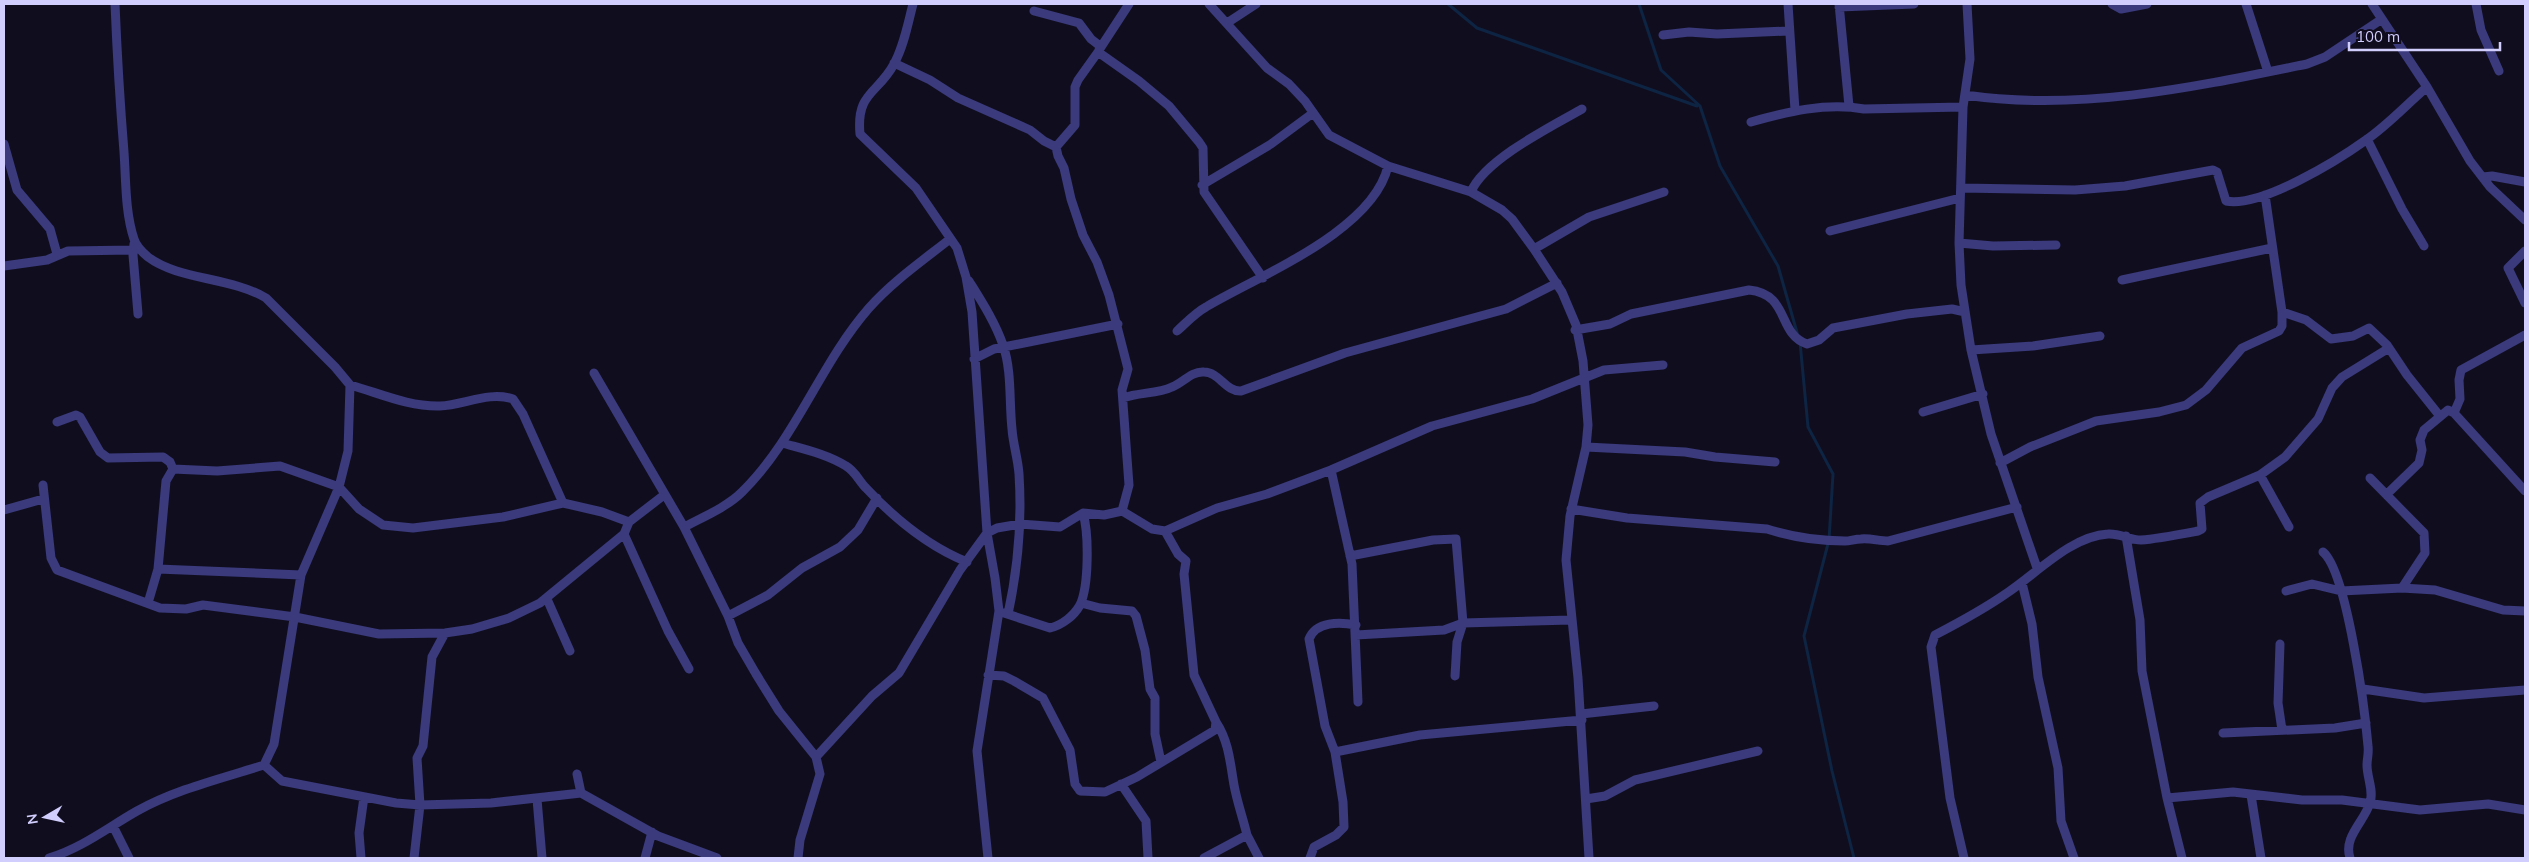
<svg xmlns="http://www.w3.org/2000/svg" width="2529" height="862" viewBox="0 0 2529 862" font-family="Mulish,sans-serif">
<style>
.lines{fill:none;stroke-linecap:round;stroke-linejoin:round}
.stream{stroke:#0e2443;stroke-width:3}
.street{stroke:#3a3a7c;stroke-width:9}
</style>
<rect width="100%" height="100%" fill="#100d1f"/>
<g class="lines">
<!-- stream -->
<path class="stream" d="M1448 4 1477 28 1697 106
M1639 4 1661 70 1700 106 1720 166 1778 266 1798 336
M1800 342 1808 427 1833 474 1829 540 1804 636 1832 771 1854 858"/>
<!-- street -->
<path class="street" d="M913 4C908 23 904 46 894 64 878 94 856 92 860 134L916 188 957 248 966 277 972 312 987 533 995 578 999 611 977 751 988 858
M1209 4 1267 68 1289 84 1305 101 1329 135 1388 166 1471 192 1502 210 1512 219 1534 249 1562 292 1576 325 1583 361 1588 425 1586 447 1570 516 1566 560 1578 678 1589 858
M1788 4 1795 110
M1839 4 1849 106
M1967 4 1970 59 1963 107 1959 243 1961 285 1971 350 1991 434 2037 568
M2112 4 2121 9 2147 4
M2246 4 2268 72
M2372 4 2427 87 2470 161 2490 187 2525 220
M2476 4 2481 30 2499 71
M1839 7 1914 4
M1034 11 1079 23 1091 39 1100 46
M1227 23 1256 4
M1663 35 1689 32 1717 34 1788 31
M1099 50 1129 4
M894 63 930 80 958 98 1030 130 1044 141 1056 147 1058 156 1064 168 1071 199 1083 235 1097 262 1109 295 1128 369 1122 390 1129 485 1122 511
M1965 95C2080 112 2195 87 2307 64L2325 57 2382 19
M1751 122C1787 112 1826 102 1864 109L1963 107
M2367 139 2402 209 2424 246
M4 144 17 190 50 229 57 254
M1056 147 1075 125V87L1078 80 1098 52 1139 81 1169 106 1199 142 1203 148 1204 192 1263 278
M2483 177 2492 176 2525 182
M1202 185 1271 144 1313 113
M1961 188 2075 190 2125 186 2213 170 2217 172 2226 201C2261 208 2338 160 2366 140 2388 125 2407 104 2427 87
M1471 192C1484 160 1552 126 1582 109
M1830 231 1960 198
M1959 243 1993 246 2056 245
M134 244 133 255 138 314
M1534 249 1589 217 1664 192
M2525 251 2508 268 2525 303
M4 266 47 260 68 251 133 250
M2122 280 2272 248
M969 281C982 302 995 322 1003 345 1012 371 1009 401 1012 429 1013 444 1018 459 1019 474 1022 521 1018 568 1008 614
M2282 312 2306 320 2331 339 2353 336 2369 328 2387 345 2407 375 2439 415
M1575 330 1610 324 1631 314 1749 290C1790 294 1777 334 1807 344L1819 340 1833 328 1907 314 1952 309 1965 312
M1177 331C1186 323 1195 313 1206 307 1260 275 1373 231 1388 166
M1971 350 2033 346 2100 336
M974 359 994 349 1118 324
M594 373 684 527 728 616 738 643 756 674 779 711 816 757 820 774 800 840 798 858
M350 385C379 393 409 407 440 406 464 405 489 391 513 399L523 414 563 503 602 512 629 522
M1123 398C1139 392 1157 394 1172 387 1183 383 1191 371 1204 372 1219 372 1226 392 1241 391L1345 353 1506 309 1557 283
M1923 412 1983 394
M2454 413 2460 399 2459 380 2461 370 2525 335
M57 422 76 415 80 417 100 452 108 458 163 457 170 462 173 469
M782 443C803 449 827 454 846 466 855 471 859 481 866 488 894 518 930 547 967 562
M1586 447 1685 452 1715 457 1775 462
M2000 463 2030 447 2096 421 2159 412 2186 405 2206 390 2242 348 2279 331 2282 326V312L2265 195
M1331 470 1352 564 1358 702
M2260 475 2289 527
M2370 478 2424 533 2425 553 2402 588
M43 485 51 558 57 570 160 608 186 609 203 605 295 617 379 634 445 633 472 629 509 618 540 603 624 534 629 522 664 495
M2387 494 2419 463 2422 450 2420 440 2424 430 2448 410 2454 413 2525 491
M1571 509 1627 518 1767 529C1792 537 1819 541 1845 541 1850 541 1855 539 1861 539 1870 538 1879 541 1888 541L2017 507
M4 510 43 499
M684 527C703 517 727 507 742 492 796 439 820 364 869 308 892 282 922 261 950 239
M624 534 668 631 689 669
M2126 536 2140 620 2142 671 2167 798 2182 858
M2323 552C2347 572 2365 711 2368 746 2369 753 2367 759 2367 765 2367 778 2374 790 2370 803 2364 822 2343 837 2350 858
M1350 556 1433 540 1456 539 1463 623 1457 642 1455 676
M158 569 301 575
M2022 583 2032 624 2038 677 2058 768 2061 821 2074 858
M2286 591 2312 584 2341 591 2402 588 2435 590 2503 610 2525 611
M547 599 570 651
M148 603 158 569 166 481 173 469 217 471 280 466 339 487 359 509 383 525 413 528 503 517 563 503
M1081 603 1100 608 1132 611 1136 616 1145 650 1150 689 1155 698V734L1161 762
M1004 613 1050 628C1062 625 1074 616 1080 605 1089 586 1089 534 1083 513
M728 616 768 595 802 568 840 547 858 530 877 498
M1356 635 1444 630 1463 623 1571 620
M2280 644 2278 703 2282 730
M988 675 1004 676 1014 681 1043 698 1070 750 1075 784 1080 791 1105 792 1137 777 1215 730 1216 722 1194 675 1184 574 1186 561 1178 554 1165 531
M2363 689 2424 698 2525 690
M1581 714 1654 706
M2223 733 2335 728 2366 723
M1335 752 1420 735 1582 720
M816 757 872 696 899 673 960 570 987 533 997 528 1020 524 1060 527 1083 513 1104 515 1122 511 1152 529 1165 531 1217 508 1267 494 1331 470 1432 426 1532 399 1604 370 1663 365
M264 765 282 781 396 803 420 805 491 803 581 793 658 836 717 858
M577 774 581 793
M1121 784 1146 821 1148 858
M2251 795 2261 858
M2167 798 2233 792 2302 800H2342L2420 810 2488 804 2525 810
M537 799 542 858
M1586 799 1605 796 1635 780 1758 751
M113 826 129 858
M1247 835 1259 858
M49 858C82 848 107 828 137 811 177 789 220 779 264 765L274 744 301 575 339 487 348 451 350 385 335 367 266 298C231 277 178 280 148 257 142 252 136 246 134 239 125 212 126 180 124 152 120 103 117 53 115 4
M361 858 359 833 364 797
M414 858 420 805 417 758 423 746 432 657 445 633
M645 858 652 832
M1204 858 1247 835C1243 818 1237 802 1234 785 1230 762 1229 742 1216 722
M1310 858 1314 847 1336 835 1344 827 1343 802 1335 752 1325 726 1309 639C1316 621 1340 622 1356 625
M1964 858 1950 798 1931 647 1935 635C1960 622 1984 609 2007 593 2036 574 2071 536 2108 534 2119 533 2130 540 2141 540 2156 539 2182 534 2198 531L2202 529 2200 503 2208 497 2260 475 2285 457 2318 419 2332 388 2342 377 2389 348"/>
</g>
<!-- border -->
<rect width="2529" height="862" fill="none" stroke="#d1cdfd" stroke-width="10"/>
<!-- north arrow -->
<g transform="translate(45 817) rotate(261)" stroke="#100d1f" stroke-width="4" paint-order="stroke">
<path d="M0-4L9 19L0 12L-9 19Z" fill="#d1cdfd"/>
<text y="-8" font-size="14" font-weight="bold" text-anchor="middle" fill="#d1cdfd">N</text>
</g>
<!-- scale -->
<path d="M2349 42v8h151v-8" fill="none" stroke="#d1cdfd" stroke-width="2.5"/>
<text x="2356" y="42" font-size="15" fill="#d1cdfd" stroke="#100d1f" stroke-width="4" paint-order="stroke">100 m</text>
</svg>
